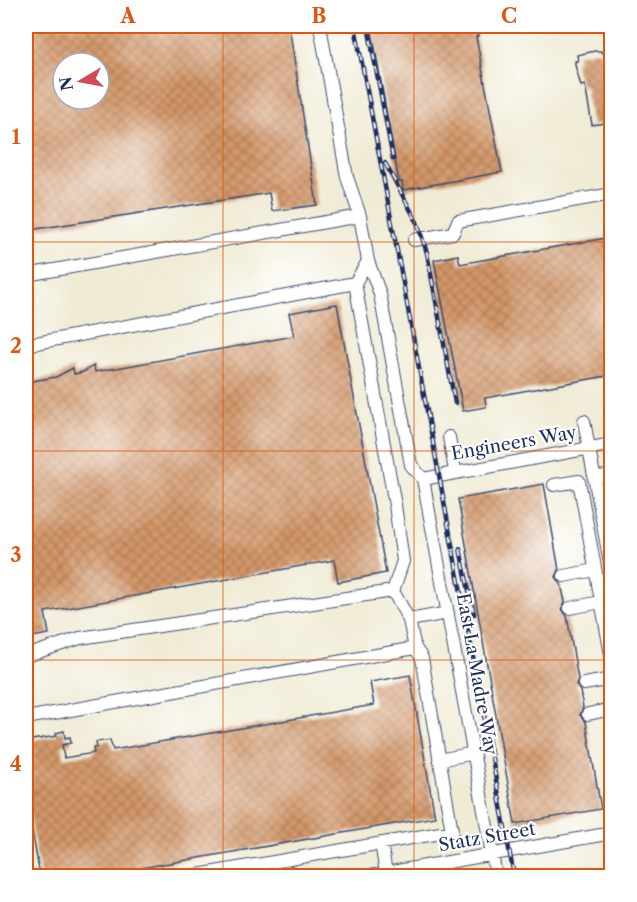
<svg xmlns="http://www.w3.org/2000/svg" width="637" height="902" viewBox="0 0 637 902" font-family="'Libre Caslon Text',serif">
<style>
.building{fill:url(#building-cross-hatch);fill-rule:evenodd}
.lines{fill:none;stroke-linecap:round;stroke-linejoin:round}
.minor-casing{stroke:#3b4b70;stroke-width:14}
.minor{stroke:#fff;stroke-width:12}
.rail-casing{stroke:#1b2f5e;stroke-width:4.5}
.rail{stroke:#fff;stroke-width:2;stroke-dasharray:7;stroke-linecap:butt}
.grid{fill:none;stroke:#de5710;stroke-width:1.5;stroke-opacity:0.55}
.labels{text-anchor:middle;stroke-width:4.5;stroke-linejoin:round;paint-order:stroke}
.street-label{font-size:18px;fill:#1b2f5e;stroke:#fff}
.neatline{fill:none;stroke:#de5710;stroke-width:2}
.grid-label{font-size:20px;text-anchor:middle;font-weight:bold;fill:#de5710}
</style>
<defs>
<pattern id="building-cross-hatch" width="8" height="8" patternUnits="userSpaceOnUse" patternTransform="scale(1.5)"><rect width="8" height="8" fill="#d49767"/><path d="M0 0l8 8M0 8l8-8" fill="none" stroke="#ab7c58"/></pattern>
</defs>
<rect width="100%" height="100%" fill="#fff"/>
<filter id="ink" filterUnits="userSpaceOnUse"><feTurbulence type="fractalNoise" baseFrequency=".0167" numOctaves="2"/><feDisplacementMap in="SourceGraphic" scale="12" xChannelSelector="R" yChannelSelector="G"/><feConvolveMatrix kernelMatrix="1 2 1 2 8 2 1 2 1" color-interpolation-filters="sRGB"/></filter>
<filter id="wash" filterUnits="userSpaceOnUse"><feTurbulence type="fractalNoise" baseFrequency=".008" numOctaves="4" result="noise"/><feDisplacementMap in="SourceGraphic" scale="24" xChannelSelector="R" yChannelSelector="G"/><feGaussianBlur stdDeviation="1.35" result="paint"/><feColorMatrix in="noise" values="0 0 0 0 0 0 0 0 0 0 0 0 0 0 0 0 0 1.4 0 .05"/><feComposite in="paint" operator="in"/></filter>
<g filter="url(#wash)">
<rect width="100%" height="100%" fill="#f0ebd4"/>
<g id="blocks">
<!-- building -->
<path class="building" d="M26 26H289L317 205 272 211 269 193 30 230 33 253 26 254ZM63 63H99V99H63Z
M371 26H476L478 36 476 37 502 172 403 190 402 182H399Z
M595 51H601L602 53 612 51V122L592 125 585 85 581 86 575 65V61H578L577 55Z
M612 237V375L485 398 486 407 463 411 434 260 458 255 460 264Z
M337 304 386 573 338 582 334 560 45 612 49 634 26 638V382L56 377 73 368 74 374 83 372 94 366 95 372 294 336 289 313Z
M544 484 559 570 556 577 561 584 565 602 562 609 567 616 578 679 576 685 580 691 583 707 580 715 586 722 601 809 515 824 458 499Z
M410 675 435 817 95 876H40L26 796V741L57 736 56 733 64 731 65 738 70 737 71 743 62 745 64 758 94 753 93 748 97 747 96 742 110 740 113 750 374 705 370 682Z"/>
</g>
</g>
<g filter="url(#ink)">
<use href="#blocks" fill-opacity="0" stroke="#3b4b70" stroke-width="1.5"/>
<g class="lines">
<!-- minor casing -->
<g class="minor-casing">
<path id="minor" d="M320 26 347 177 360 216 368 261 380 294 411 465 423 479
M414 240 453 233 458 221 612 194
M26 275 360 216
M26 345 355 283
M584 421 612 574
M449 437 455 471
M594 478 612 475
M423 479 496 876
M423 479 612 444
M554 485 579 481 612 660
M564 576 595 570
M570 608 601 602
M409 620 448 613
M26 656 80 638 393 591
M584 684 612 679
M588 714 612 709
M26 718 415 648
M439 760 474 753
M381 843 386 873
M192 876 452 831 422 658 415 648 409 620 393 591 403 561 395 505 355 283 368 261
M369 876 612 833
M587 876 612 872"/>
</g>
<!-- minor -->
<use href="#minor" class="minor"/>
<!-- rail casing -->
<g class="rail-casing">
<path id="rail" d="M355 26 514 876
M368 26 393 159
M385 163 417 222 427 253 455 403
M460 549 474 614"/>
</g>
<!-- rail -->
<use href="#rail" class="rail"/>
</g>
</g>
<!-- grid -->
<path class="grid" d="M223 26V876M414 26V876M26 242H612M26 451H612M26 660H612"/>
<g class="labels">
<!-- street labels -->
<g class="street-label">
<text transform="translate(514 443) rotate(-10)" y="6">Engineers Way</text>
<text transform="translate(477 674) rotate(80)" y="6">East La Madre Way</text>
<text transform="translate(487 837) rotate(-10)" y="6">Statz Street</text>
</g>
</g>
<!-- margin -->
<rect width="637" height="902" fill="none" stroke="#fff" stroke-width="66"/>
<!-- north arrow -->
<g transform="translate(81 81) rotate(260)"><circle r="28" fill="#ffffff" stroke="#a4acbf" stroke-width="1.5"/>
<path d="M0-4.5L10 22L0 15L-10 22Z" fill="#d1495b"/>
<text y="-9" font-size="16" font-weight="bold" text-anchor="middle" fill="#1b2f5e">N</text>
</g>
<rect x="33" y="33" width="571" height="836" class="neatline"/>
<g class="grid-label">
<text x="128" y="23">A</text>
<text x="319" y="23">B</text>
<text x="509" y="23">C</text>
<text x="16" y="144">1</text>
<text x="16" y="353">2</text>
<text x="16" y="562">3</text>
<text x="16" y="771">4</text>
</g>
</svg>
